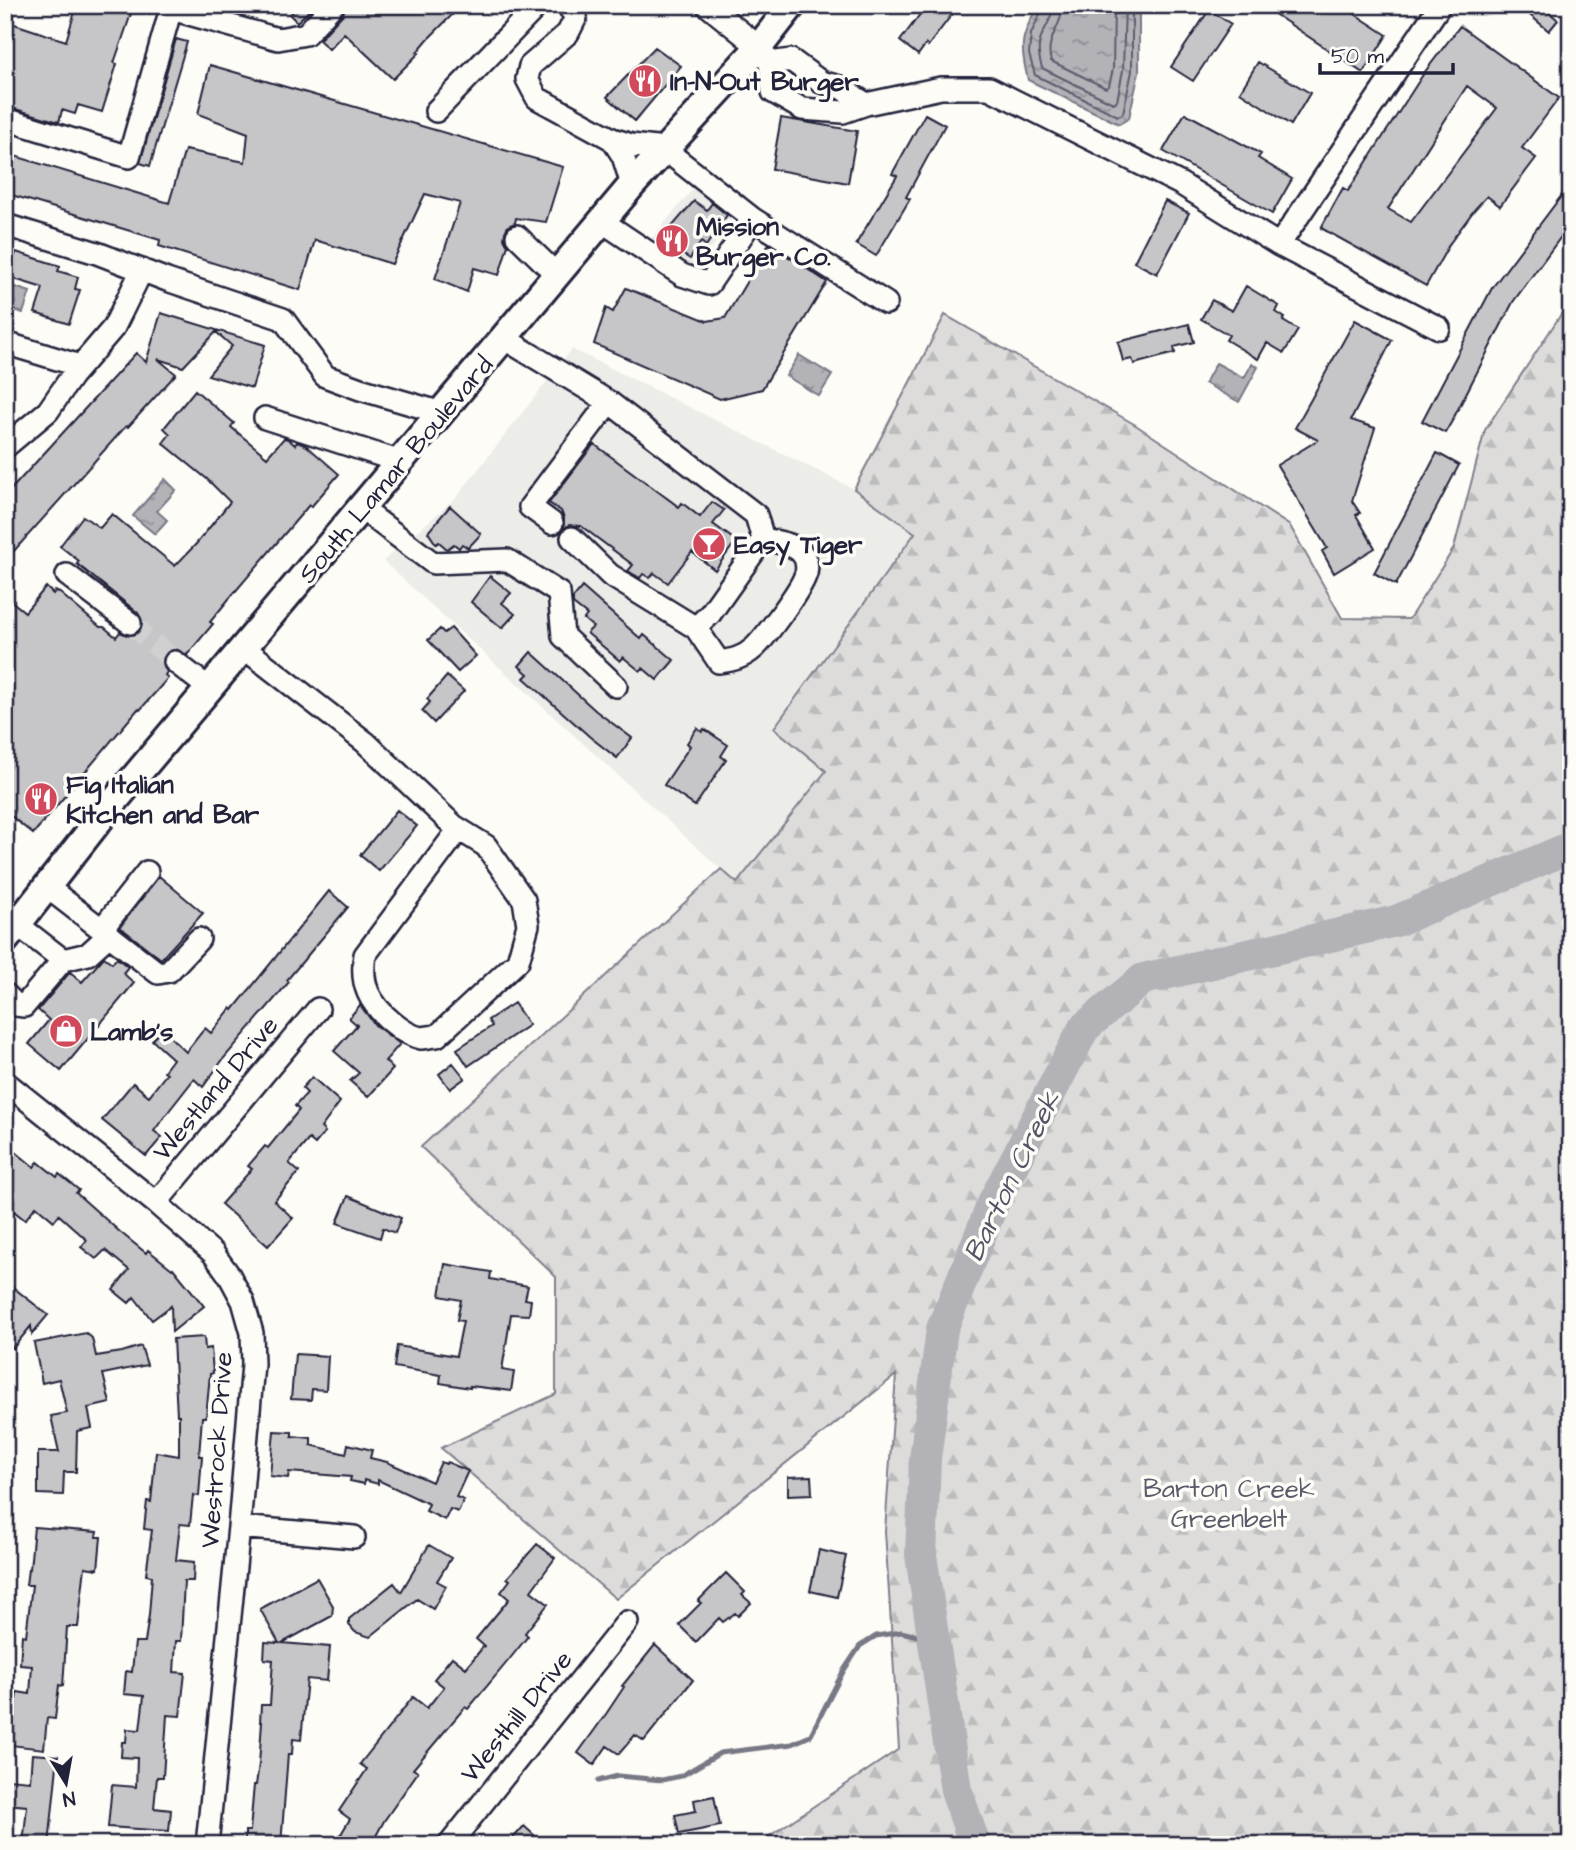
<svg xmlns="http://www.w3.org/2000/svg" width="1576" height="1850" viewBox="0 0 1576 1850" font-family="'Architects Daughter',sans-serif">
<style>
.built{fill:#ecece9}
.forest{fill:url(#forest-firs);stroke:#807f8b;stroke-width:2}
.water{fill:url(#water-ripples);stroke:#787885;stroke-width:2}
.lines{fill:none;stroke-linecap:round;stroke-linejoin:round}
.shore{stroke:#5c5c6d;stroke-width:2}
.stream{stroke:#787885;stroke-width:5}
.river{stroke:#b2b2b7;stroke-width:32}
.building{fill:#c6c6c8;stroke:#22223b;stroke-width:2;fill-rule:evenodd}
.minor-tunnel{stroke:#d1d0d1;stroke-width:21;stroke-dasharray:21 10;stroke-linecap:butt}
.minor-casing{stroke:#22223b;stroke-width:26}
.major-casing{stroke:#22223b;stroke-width:32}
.minor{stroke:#fdfcf7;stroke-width:21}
.major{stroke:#fdfcf7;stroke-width:26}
.labels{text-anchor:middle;stroke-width:7;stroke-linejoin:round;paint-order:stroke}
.poi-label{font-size:26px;font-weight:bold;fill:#22223b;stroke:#fdfcf7;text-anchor:start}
.street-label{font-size:26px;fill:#22223b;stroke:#fdfcf7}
.park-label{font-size:26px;fill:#5a5a6b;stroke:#fdfcf7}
.water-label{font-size:28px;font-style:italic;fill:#545466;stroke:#fdfcf7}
</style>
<defs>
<pattern id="forest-firs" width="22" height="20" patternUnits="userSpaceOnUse" patternTransform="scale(1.75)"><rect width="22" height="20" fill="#dddcdb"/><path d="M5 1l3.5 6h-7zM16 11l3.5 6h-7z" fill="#bdbcbd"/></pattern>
<pattern id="water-ripples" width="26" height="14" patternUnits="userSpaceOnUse" patternTransform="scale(1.75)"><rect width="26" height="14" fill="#b2b2b7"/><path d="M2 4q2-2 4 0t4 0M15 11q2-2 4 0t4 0" fill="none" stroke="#909096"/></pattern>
</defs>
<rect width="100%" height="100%" fill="#fdfcf7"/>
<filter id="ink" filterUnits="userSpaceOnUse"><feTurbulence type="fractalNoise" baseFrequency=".0143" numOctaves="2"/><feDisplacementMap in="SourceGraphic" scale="14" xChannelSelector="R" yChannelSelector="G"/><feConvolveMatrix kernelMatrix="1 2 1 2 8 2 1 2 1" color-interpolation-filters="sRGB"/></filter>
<g filter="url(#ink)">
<!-- built -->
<path class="built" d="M707 172 747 196 697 271 648 243Z
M572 349 854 489 915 533 774 728 826 771 737 884 383 561 456 498Z"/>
<!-- forest -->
<path class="forest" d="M1571 299V1845H756L899 1749 885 1531 896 1375 616 1599 441 1448 556 1394V1277L421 1147 721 869 737 883 826 771 774 728 915 533 854 489 945 315 1134 424 1290 526 1342 618 1409 619 1454 548 1485 430Z"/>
<!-- water -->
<path class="water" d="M1038 5H1144L1139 12V72L1129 118 1119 124 1028 80C1019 44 1021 37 1038 5Z
M12 286 30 292 23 313 5 307Z
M799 355 832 375 819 396 786 376Z
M1216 363 1244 378 1252 364 1258 367 1239 402 1205 383Z
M165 479 176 490 157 511 167 520 155 534 133 516Z"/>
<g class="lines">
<!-- shore -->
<path class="shore" d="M1044 5 1031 34 1029 54 1035 75 1118 116 1123 113 1132 71V12L1135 5
M1053 5C1051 33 1031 32 1042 68L1113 103 1117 101 1123 70 1125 5
M1063 5C1063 26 1044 39 1051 61L1106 88 1109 86 1113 69 1114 5"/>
<!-- stream -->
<path class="stream" d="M598 1781 618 1776 662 1780 681 1776 720 1753 792 1744 810 1736 844 1670 860 1646 876 1636 901 1632 934 1640"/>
<!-- river -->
<path class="river" d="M975 1845 956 1790 921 1555 925 1459 942 1329 994 1201 1084 1028 1143 979 1396 921 1571 847"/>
</g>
<!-- building -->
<path class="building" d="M77 5H134L114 63 117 64 102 112 78 105 75 114 62 110 59 122 5 106V21L66 41Z
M298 5H315L297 22 290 15Z
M346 5H368L376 13 384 5H462L428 39 417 52 419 53 393 79 344 33 329 49 319 40 343 14Z
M927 5H959L928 46 926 44 918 55 900 41Z
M1261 5H1341L1387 35 1363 73Z
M1518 5H1541L1558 20 1549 31Z
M1209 10 1231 24 1193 81 1171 67Z
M1460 26 1559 98 1522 148 1536 158 1500 206 1487 196 1475 209 1450 243 1426 286 1321 228 1343 188 1348 191 1424 73ZM1467 86 1497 108 1411 222 1388 209Z
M176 39 187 42 150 166 140 163Z
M655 47 681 66 635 121 607 97Z
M1258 62 1310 93 1291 125 1240 92Z
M210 65 563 167 546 222 516 218 515 223 508 226 505 232 504 239 508 245 499 275 474 268 467 292 435 279 460 203 425 194 392 264 315 240 300 290 159 246 160 240 5 193V153L169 203 185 150 245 162 248 133 198 114Z
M1185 113 1261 154 1258 158 1292 179 1272 214 1163 151Z
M925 114 945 125 906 197 910 199 876 256 856 244 897 176 892 174Z
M781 118 857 131 848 183 772 169Z
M1571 183V223L1513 302 1452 421 1445 433 1422 421 1492 288Z
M694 201 707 210 712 203 727 215 706 246 701 242 690 259 682 254 680 258 658 243Z
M1165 201 1189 213 1157 274 1134 262Z
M769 244 827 282 762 389 720 399 594 344 606 308 613 312 626 288 707 321 725 318Z
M16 252 60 266 58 271 78 277 75 289 80 290 69 324 35 313 43 288 8 277Z
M1246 286 1279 306 1276 312 1285 318 1283 321 1298 330 1284 353 1267 343 1258 359 1226 340 1229 335 1201 319 1212 300 1232 311Z
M161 313 265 345 252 388 208 375 232 346 216 332 183 367 158 359 176 374 128 427 126 426 5 561V496L136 353 146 362Z
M1355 320 1392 340 1351 420 1375 428 1352 501 1360 513 1356 515 1375 548 1334 573 1322 551 1327 548 1277 465 1318 440 1295 428Z
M1189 324 1194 342 1174 347 1175 353 1134 364 1132 359 1123 361 1118 342Z
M195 390 234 423 231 427 267 457 284 438 288 439 295 445 297 442 307 446 339 474 311 507 309 505 298 518 228 600 210 622 213 624 187 655 176 649 165 654 162 661 167 672 165 675 168 678 140 710 138 709 33 834 5 811V596L25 612 46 587 53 594 55 591 60 593 100 627H104L116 637 120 632 129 636 140 631 143 624 138 613 77 564 79 561 60 546 83 516 100 528 112 514 175 566 197 543 230 502 207 479 163 443 170 434 164 428Z
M594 444 679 507 682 503 700 517 712 502 724 510 713 524 736 541 715 570 692 552 668 583 654 573 650 578 643 574 640 578 628 571 633 565 581 526 569 525 564 528V518L561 511 549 503Z
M1437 453 1459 465 1396 585 1374 573Z
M450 506 481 534 468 548 462 544 459 548 454 544 447 549 439 542 436 544 428 532Z
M490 576 511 593 502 603 515 614 502 628 471 602Z
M582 587 641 639 644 635 674 660 657 680 643 668 640 671 623 657 620 661 587 633 593 627 584 619 587 615 573 604V598Z
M451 628 476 656 458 672 428 640 440 629 444 633Z
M531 652 596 711 632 738 617 758 590 737 524 678 528 674 519 666Z
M447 676 464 691 434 723 422 711 430 702 427 699Z
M697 728 702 732 704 729 728 745 721 756 726 760 695 806 664 785 690 746 687 743Z
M397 810 417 826 379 871 360 855Z
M159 876 203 913 161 959 120 927Z
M329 891 348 907 287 980 289 982 224 1058 203 1087 194 1079 168 1112 154 1131 162 1137 146 1156 102 1120 133 1083 149 1096 167 1073 164 1071 173 1059 152 1040 162 1029 186 1052 205 1028 211 1033 231 1008 233 1010Z
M104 957 112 963 117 958 128 967 123 973 134 983 61 1071 29 1044 49 1020 38 1010 70 972 82 982Z
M514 1003 529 1025 468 1066 457 1049 492 1026 488 1020Z
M360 1005 375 1025 400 1044 385 1061 393 1069 368 1097 350 1081 359 1073 334 1051 357 1025 349 1018Z
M453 1063 465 1078 450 1089 439 1074Z
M312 1077 340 1102 321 1128 325 1132 315 1144 309 1139 289 1163 299 1172 274 1201 293 1218 268 1246 221 1204 252 1169 248 1166 265 1146 268 1148 299 1110 295 1106 307 1093 302 1088Z
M5 1143 34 1167 38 1162 57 1177 59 1174 79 1190 76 1193 120 1232 146 1253 148 1250 172 1269 173 1268 204 1306 172 1332 171 1306 152 1320 134 1297 129 1303 113 1290 129 1270 105 1250 96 1259 81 1247 87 1240 59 1215 54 1221 36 1206 25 1220 5 1204Z
M348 1196 401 1218 395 1233 383 1228 380 1238 337 1223Z
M445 1264 491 1272 490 1279 528 1286 525 1299 531 1300 529 1315 511 1314 502 1370 514 1372 511 1391 470 1386V1388L440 1383 441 1375 394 1367 397 1346 456 1356 463 1321 457 1320 461 1300 440 1296Z
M5 1281 48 1315 32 1334 31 1326 13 1348 5 1342Z
M86 1333 92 1338 96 1356 122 1352 141 1346 147 1365 103 1374 110 1403 88 1408 92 1428 77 1431 76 1472H64L63 1495 38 1494V1452H59L51 1416 67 1413 59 1379 42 1383 34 1343Z
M204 1337 205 1349 211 1348 213 1373 210 1374 206 1417H202L199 1456H202L199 1496 193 1495 190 1525 180 1524 176 1560 194 1562 193 1581H184L181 1641H176L174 1672 185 1673 180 1716 167 1715 163 1777H157L154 1808 171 1810 169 1831 108 1827 112 1785 136 1787 137 1758 121 1757 122 1742H126L127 1729 140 1730 144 1696 124 1694 126 1671 132 1672 135 1642H145L149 1615 152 1576 146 1575 152 1530 144 1529 147 1501 151 1502 156 1452 179 1456V1415H177L173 1339Z
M295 1354 328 1356 326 1390 312 1389 311 1400 291 1399Z
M274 1431 292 1432V1436L311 1438V1445L346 1454 348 1444 372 1450 370 1458 387 1462 432 1482 441 1462 446 1464 447 1462 468 1471 456 1497 464 1500 458 1512 450 1509 445 1520 426 1511 429 1504 378 1480V1484L364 1480V1484L350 1481 351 1477 289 1472 288 1478 270 1476Z
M811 1476 812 1494 788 1495V1477Z
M34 1527 97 1532 96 1537H101L98 1569 85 1567 78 1627H67L63 1686 59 1685 55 1719 47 1718 44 1749 10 1745 17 1692 30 1694 32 1666 20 1665 22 1635 26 1636 32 1585H26L28 1569H30Z
M537 1544 555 1558 531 1591 548 1604 525 1633 528 1636 508 1661 468 1709 465 1707 413 1769 418 1772 384 1821 371 1845H357L341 1834 350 1819 339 1811 367 1769 360 1764 413 1697 427 1708 444 1687 434 1679 452 1657 466 1668 483 1647 484 1646 476 1639 509 1599 501 1592 510 1580 507 1578Z
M429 1545 451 1558 437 1581 446 1586 433 1609 417 1599 370 1637 355 1632 349 1625V1619L394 1583 401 1592Z
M819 1550 846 1556 837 1597 810 1591Z
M726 1573 745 1592 742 1595 751 1603 738 1616 735 1613 723 1622 719 1618 696 1642 679 1625 701 1603 698 1601Z
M317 1578 333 1606 332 1616 282 1643 330 1647 327 1681 307 1679 301 1740 293 1739 292 1754H288L281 1845H245V1831H250L254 1785H256L259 1764 262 1722H260L261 1705H270L273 1660 264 1659 265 1642 279 1643 260 1609Z
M655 1645 693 1680 644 1741 635 1735 619 1754 607 1746 594 1765 578 1753 606 1714 624 1687 622 1686Z
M32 1754 58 1756 49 1845H23L27 1806 6 1804 8 1779 30 1781Z
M714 1796 720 1826 679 1834 675 1815 696 1811 694 1800Z
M524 1826 545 1845H507Z"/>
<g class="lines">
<!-- minor-tunnel -->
<path class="minor-tunnel" d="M130 623 175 662"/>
<!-- minor casing -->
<g class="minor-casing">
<path id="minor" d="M567 5 576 17 568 33 530 66 527 79 537 98 612 139 631 145 664 149 753 219 886 303
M707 5 759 47 770 63 773 92 802 109 843 112 866 104 941 88H989L1181 184 1279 245 1439 328
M171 9 278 39 306 34 333 5
M770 63 791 60 821 82 840 87 866 104
M436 111 538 5
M5 119 129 157 172 5
M612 139 623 156 632 185
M603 222 682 275 709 284 753 219
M5 225 97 253 167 280 283 319 325 376 360 389 442 413
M517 236 558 276
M1279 245 1440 5
M505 339 609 402 756 515 763 539 710 614 696 628 610 575 572 538
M5 343 80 366
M265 418 401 462
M5 447 48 411 72 376 114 327 142 270
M362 509 433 563 507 560 559 593 563 636 616 686
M552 523 530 507 609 402
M67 575 130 623
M696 628 719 662C733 660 743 658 754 648 764 639 801 589 805 576 808 570 807 560 803 555 796 543 776 542 763 539
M244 648 365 742 454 826 486 846 524 900 528 925 518 961 437 1036C432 1036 425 1038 421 1038 411 1036 399 1028 392 1022 369 1003 360 984 365 955L459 829
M175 662 210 689
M47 887 158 973 169 971 199 939
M18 925 63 960 88 954 109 935
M102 929 147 872
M5 994 16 1005 24 1006 63 960
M5 1082 156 1203 213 1253 229 1275 243 1301 252 1333 253 1364 239 1527 207 1845
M156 1203 318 1009
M239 1527 354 1537
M449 1845 627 1622"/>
</g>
<!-- major casing -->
<g class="major-casing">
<path id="major" d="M5 940 107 810 632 185 759 47 792 5"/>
</g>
<!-- minor -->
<use href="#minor" class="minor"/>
<!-- major -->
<use href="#major" class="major"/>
</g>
</g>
<!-- icons -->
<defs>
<g id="restaurant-disc" transform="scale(1.75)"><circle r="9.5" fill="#d1495b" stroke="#fdfcf7"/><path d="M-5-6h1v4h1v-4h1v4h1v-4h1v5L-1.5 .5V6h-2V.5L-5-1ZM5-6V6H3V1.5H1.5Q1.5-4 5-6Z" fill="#fff"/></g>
<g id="bar-disc" transform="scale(1.75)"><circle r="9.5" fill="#d1495b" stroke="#fdfcf7"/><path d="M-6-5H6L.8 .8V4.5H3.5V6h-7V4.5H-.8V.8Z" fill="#fff"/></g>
<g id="shop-disc" transform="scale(1.75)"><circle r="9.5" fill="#d1495b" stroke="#fdfcf7"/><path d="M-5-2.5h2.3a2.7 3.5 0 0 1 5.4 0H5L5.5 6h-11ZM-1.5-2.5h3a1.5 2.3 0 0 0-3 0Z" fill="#fff"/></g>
</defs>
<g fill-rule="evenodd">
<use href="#restaurant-disc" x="645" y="81"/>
<use href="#restaurant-disc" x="672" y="241"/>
<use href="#bar-disc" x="709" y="544"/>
<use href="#restaurant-disc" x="41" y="799"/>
<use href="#shop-disc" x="66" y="1031"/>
</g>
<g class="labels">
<!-- poi labels -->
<g class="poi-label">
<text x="670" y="90">In-N-Out Burger</text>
<text x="696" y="235">Mission<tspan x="696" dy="30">Burger Co.</tspan></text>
<text x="734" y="553">Easy Tiger</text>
<text x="66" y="793">Fig Italian<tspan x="66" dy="30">Kitchen and Bar</tspan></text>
<text x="90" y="1040">Lamb's</text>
</g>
<!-- street labels -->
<g class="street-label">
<text transform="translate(395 469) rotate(-50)" y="9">South Lamar Boulevard</text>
<text transform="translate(215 1088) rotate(-50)" y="9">Westland Drive</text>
<text transform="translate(216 1450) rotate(-86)" y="9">Westrock Drive</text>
<text transform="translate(516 1716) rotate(-51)" y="9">Westhill Drive</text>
</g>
<!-- park labels -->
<g class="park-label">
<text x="1229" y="1497">Barton Creek<tspan x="1229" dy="30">Greenbelt</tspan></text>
</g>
<!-- water labels -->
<g class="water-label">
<text transform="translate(1011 1176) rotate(-64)" y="10">Barton Creek</text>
</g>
</g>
<!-- margin -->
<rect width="1576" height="1850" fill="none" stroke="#fdfcf7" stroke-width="28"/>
<rect x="14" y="14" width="1548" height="1822" fill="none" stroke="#22223b" stroke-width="2.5" filter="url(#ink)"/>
<!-- north arrow -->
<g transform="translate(66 1783) rotate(169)" stroke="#fdfcf7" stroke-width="5" paint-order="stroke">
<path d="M0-5L12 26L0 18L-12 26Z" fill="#22223b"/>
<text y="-10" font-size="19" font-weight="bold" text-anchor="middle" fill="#22223b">N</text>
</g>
<!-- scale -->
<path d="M1320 63v10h133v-10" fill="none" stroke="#22223b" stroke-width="3.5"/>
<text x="1331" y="63" font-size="21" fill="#22223b" stroke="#fdfcf7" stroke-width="5" paint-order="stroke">50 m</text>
</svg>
